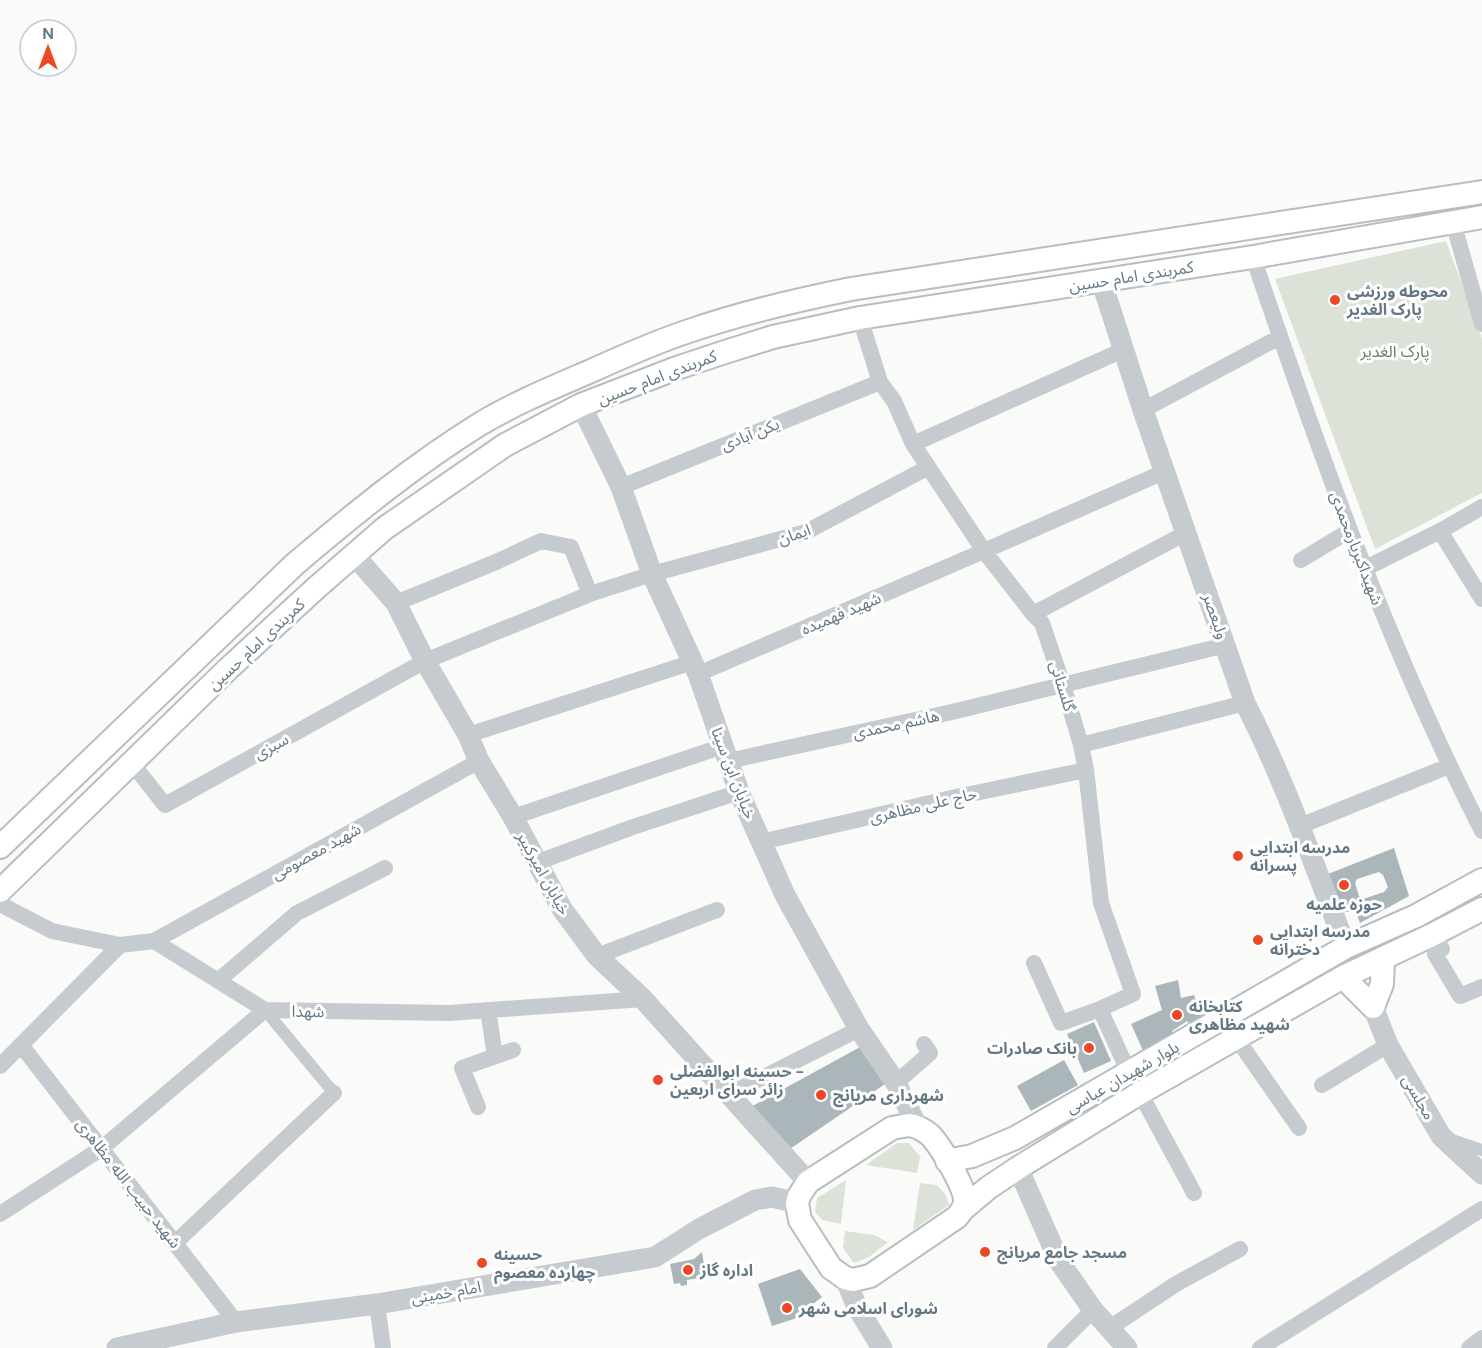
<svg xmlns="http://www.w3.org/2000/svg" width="1482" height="1348" viewBox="0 0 1482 1348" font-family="'DM Sans','Noto Sans Arabic',sans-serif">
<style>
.green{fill:#dce2d8}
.building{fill:#abb6bb;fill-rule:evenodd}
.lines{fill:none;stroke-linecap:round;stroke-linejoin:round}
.secondary-casing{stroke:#b7bec2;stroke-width:26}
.pedestrian{stroke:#c5cbce;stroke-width:12}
.minor{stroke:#c5cbce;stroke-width:16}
.tertiary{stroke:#c5cbce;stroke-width:21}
.secondary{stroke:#fff;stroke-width:22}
.poi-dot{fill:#ed4725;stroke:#fff;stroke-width:2}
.labels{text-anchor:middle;stroke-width:6;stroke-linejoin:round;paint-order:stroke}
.street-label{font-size:16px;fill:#637884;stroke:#fff}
.poi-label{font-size:16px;font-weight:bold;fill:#637884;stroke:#fff;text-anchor:start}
.park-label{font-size:16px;fill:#687b63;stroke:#fff}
</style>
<rect width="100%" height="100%" fill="#fafaf8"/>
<!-- green -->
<path class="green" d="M1446 241 1482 338V493L1375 549 1275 279Z
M897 1143H909L920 1157 917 1173 866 1165Z
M846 1180 841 1224 822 1220 815 1212 817 1198Z
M920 1183 937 1185 946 1195 949 1205 913 1230Z
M845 1231 874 1235 888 1242 869 1257 854 1263 843 1248Z"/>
<!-- building -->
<path class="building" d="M1394 848 1409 896 1360 923 1355 910 1342 913 1328 874ZM1379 872 1383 875 1388 887 1384 892 1363 899 1359 896 1355 883 1357 879Z
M1178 980 1181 998 1194 995 1204 1021 1190 1026 1187 1021 1172 1031 1174 1037 1145 1055 1131 1024 1162 1010 1155 986Z
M1094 1022 1111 1061 1084 1073 1067 1034Z
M862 1046 888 1082 787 1151 749 1108Z
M1064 1060 1078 1085 1031 1111 1017 1086Z
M702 1252 706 1277 687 1280V1285L681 1286 680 1283 674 1284 670 1264 694 1259Z
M800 1269 822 1297 794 1319 772 1326 758 1284Z"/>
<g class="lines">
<!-- secondary casing -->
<g class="secondary-casing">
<path id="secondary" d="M0 847 295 564C354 514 414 465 480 424 515 403 554 387 591 371 624 356 658 341 692 330 744 312 797 300 851 289L1482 192
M0 891 229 668 316 588 385 528 505 445 581 405 677 368 725 352 773 337 860 318 1253 257 1482 217
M1343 977 1373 1007 1382 984 1383 959
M909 1125C917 1126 924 1130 930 1135 940 1145 965 1187 965 1201 965 1207 961 1212 957 1217L870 1276 853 1280 845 1278 831 1268 800 1220 797 1203 799 1196 808 1182 892 1128Z
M947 1161 972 1156 1015 1138 1346 947 1416 916 1482 880
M963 1209 988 1188 1018 1168 1140 1093 1343 977 1432 935 1482 909"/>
</g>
<!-- pedestrian -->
<path class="pedestrian" d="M265 1010 334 1093
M1452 1140 1482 1150"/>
<!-- minor -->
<path class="minor" d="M1453 222 1482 324
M1253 257C1319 452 1388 647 1482 831
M860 318 880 382 894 401 913 444 984 551 1033 614 1042 623 1063 685 1081 745 1086 770 1101 903 1133 994 1100 1009 1129 1073
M1143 410 1280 337
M913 444 1123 350
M621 487 880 382
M1440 531 1482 599
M1301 560 1349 531
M1364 569 1440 531 1482 507
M396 603 496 562 541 541 571 547 590 594
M1033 614 1186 533
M698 674 984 551 1164 472
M468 735 693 662
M1081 745 1245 703
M728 761 952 712 1226 645
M131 762 165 805 425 661 590 594 652 574 806 532 927 468
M513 817 723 746
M1300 826 1449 766
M761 842 956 797 1086 770
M538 862 633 827 739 792
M0 904 52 931 120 945 154 941 265 1010 449 1013 643 999
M1432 935 1442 949 1435 954 1460 996 1482 987
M154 941 479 761
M597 956 717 910
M1034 963 1061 1023 1100 1009
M219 980 297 913 385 868
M488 1010 495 1056
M1237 1039 1299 1128
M21 1045 236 1322
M0 1066 120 945
M896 1083 930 1053 924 1044
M1322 1085 1388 1045
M1140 1093 1194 1193
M730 1094 859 1029
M478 1107 462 1068 513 1050
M0 1214 102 1148 265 1010
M175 1243 334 1093
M377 1304 383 1348
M1108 1329 1176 1284 1240 1249
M1055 1348 1093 1310
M1260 1348 1482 1209
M1469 1348 1482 1338"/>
<!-- tertiary -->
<path class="tertiary" d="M1101 280 1143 410 1245 703C1285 781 1314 865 1346 947
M581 405 621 487 652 574 698 674 739 792 785 895 859 1029 896 1083 917 1126
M354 555 396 603 425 661 468 735 479 761 513 817 562 909 597 956 643 999 808 1182
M1373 1007 1388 1045 1441 1136 1482 1174
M1018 1168 1059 1261 1093 1310 1127 1348
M845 1278 857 1307 882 1348
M117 1348 236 1322 377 1304 655 1257 699 1229 755 1200 772 1197 797 1203"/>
<!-- secondary -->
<use href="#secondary" class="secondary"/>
</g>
<!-- markers -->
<g class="poi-dot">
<circle cx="1335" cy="300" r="6"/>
<circle cx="1238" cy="856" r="6"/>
<circle cx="1344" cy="885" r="6"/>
<circle cx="1258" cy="940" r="6"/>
<circle cx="1177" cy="1015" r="6"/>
<circle cx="1089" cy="1048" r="6"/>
<circle cx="658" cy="1080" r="6"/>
<circle cx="821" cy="1095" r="6"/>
<circle cx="985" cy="1252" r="6"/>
<circle cx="482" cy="1263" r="6"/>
<circle cx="688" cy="1270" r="6"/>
<circle cx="787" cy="1308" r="6"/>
</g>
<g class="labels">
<!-- street labels -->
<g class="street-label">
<text transform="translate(1131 276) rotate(-9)" y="6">کمربندی امام حسین</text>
<text transform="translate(657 377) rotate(-21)" y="6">کمربندی امام حسین</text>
<text transform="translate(750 434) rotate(-22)" y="6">یکن آبادی</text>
<text transform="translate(794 534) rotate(-19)" y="6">ایمان</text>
<text transform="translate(1357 548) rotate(69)" y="6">شهیداکبریارمحمدی</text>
<text transform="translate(841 613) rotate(-23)" y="6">شهید فهمیده</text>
<text transform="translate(1216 616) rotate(71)" y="6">ولیعصر</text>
<text transform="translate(256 644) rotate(-43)" y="6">کمربندی امام حسین</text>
<text transform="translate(1063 686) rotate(73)" y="6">گلستانی</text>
<text transform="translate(896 724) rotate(-12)" y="6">هاشم محمدی</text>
<text transform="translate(271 746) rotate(-29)" y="6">سبزی</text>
<text transform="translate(734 773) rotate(69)" y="6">خیابان ابن سینا</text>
<text transform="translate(923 805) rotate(-13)" y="6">حاج علی مظاهری</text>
<text transform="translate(316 851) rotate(-29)" y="6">شهید معصومی</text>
<text transform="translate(544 873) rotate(61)" y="6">خیابان امیرکبیر</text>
<text transform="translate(308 1011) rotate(1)" y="6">شهدا</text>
<text transform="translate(1122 1077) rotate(-30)" y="6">بلوار شهیدان عباسی</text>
<text transform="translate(1419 1097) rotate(60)" y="6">مجلسی</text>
<text transform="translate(129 1183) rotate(52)" y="6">شهید حبیب الله مظاهری</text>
<text transform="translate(446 1292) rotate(-10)" y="6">امام خمینی</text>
</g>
<!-- poi labels -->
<g class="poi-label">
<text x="1347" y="297">محوطه ورزشی<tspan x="1347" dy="18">پارک الغدیر</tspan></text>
<text x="1250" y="853">مدرسه ابتدایی<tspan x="1250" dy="18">پسرانه</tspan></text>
<text x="1344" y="910" text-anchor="middle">حوزه علمیه</text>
<text x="1270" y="937">مدرسه ابتدایی<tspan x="1270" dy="18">دخترانه</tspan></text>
<text x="1189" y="1012">کتابخانه<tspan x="1189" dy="18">شهید مظاهری</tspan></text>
<text x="1077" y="1054" text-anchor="end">بانک صادرات</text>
<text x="670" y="1077">حسینه ابوالفضلی -<tspan x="670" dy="18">زائر سرای اربعین</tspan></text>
<text x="833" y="1101">شهرداری مریانج</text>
<text x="997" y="1258">مسجد جامع مریانج</text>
<text x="494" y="1260">حسینه<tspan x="494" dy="18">چهارده معصوم</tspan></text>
<text x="700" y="1276">اداره گاز</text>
<text x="799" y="1314">شورای اسلامی شهر</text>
</g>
<!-- park labels -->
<g class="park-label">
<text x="1395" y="357">پارک الغدیر</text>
</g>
</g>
<!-- north arrow -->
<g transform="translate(48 48)"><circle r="28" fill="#ffffff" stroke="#c1c9ce" stroke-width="1.5"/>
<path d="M0-4.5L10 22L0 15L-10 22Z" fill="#ed4725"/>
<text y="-9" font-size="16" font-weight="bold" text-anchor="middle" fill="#637884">N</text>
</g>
</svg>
